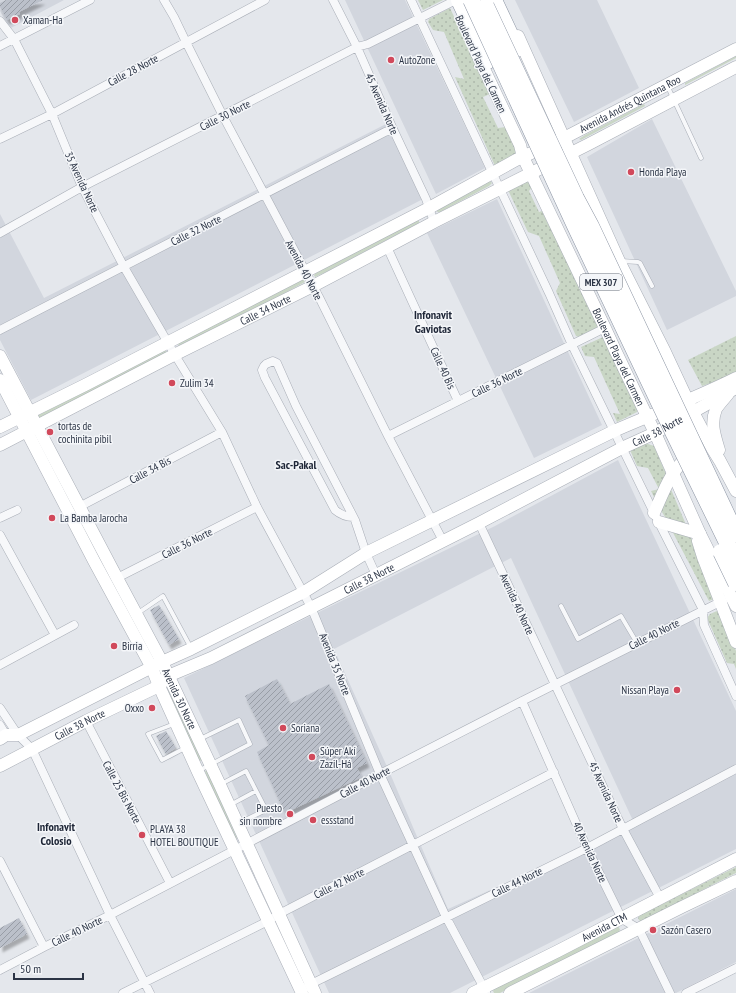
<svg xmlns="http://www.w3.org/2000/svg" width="736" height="993" viewBox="0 0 736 993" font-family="'PT Sans Narrow',sans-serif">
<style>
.built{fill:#d2d6de;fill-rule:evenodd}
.grass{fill:#c9d6c5}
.park{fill:url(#park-dots)}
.building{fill:url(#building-hatch);filter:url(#shadow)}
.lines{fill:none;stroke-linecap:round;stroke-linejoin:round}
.lane-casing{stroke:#a9aeb7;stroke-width:5}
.street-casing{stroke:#a9aeb7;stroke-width:9}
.secondary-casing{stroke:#a9aeb7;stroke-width:13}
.highway-casing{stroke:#8b94a3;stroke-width:17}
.lane{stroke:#f7f8fa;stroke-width:4}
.street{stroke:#f7f8fa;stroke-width:8}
.secondary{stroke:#fff;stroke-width:12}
.highway{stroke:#fff;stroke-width:16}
.highway-bridge-casing{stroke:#8b94a3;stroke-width:17;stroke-linecap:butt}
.highway-bridge{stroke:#fff;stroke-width:16}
.poi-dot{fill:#d1495b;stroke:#f4f6f9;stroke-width:1.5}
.labels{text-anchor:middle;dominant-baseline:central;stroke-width:3;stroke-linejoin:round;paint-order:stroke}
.shield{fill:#f4f6f9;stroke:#676e7b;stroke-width:1}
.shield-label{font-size:10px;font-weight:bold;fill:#2b3445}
.poi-label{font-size:11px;fill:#2b3445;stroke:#f4f6f9;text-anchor:start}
.street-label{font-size:11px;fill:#2b3445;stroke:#f4f6f9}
.neighbourhood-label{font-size:12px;font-weight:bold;fill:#1d2536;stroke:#f4f6f9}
</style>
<defs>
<pattern id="park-dots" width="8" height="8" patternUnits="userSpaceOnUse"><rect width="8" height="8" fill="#c9d6c5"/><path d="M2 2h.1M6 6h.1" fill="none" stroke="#adb8ab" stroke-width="1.8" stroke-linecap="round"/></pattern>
<pattern id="building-hatch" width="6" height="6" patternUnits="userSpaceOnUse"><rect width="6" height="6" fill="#bbc0ca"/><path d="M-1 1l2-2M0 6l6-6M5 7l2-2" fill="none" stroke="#989da6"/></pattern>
<filter id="shadow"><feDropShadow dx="2.5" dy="4.5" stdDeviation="1" flood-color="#0004"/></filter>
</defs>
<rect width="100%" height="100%" fill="#e4e7ec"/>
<path class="built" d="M 0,0 L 64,0 L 9,29 L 0,11 Z
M 345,0 L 405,0 L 485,168 L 436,194 Z
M 515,0 L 597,0 L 639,88 L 574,122 Z
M 652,119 L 736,291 L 736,296 L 667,330 L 587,157 Z
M 386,124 L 423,199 L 31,400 L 0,340 L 0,214 L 44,298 Z
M 497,199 L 602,425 L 534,458 L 427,233 Z
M 618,460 L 736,711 L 736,849 L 450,993 L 329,993 L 184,678 L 495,526 ZM 511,558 L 635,825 L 448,909 L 389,771 L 334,649 Z
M 736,889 L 736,962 L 676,993 L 529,993 Z"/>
<path class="grass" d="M 736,56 L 736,58 L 685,85 L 685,83 Z
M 644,104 L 645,106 L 581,140 L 579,139 L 585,135 Z
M 490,181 L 492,183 L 489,186 L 440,212 L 437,212 L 438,209 Z
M 417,220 L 419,221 L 419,223 L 326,272 L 315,277 L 314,275 L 316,273 Z
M 303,279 L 305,282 L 257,308 L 178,346 L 179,343 Z
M 163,351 L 166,351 L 167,353 L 40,418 L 38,417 L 39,414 Z
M 168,688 L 201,759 L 201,761 L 199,760 L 166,689 Z
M 207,770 L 237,838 L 236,839 L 208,779 L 205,771 Z
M 616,927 L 619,927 L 620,930 L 618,933 L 500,993 L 494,993 L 493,991 L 494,989 Z"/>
<path class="park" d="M 418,0 L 443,0 L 423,10 Z
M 450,8 L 490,94 L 483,97 L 498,128 L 506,127 L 517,149 L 516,155 L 495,166 L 455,77 L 464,79 L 444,32 L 433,30 L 428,22 L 429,19 Z
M 529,179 L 533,186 L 529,191 L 539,212 L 542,211 L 549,226 L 552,227 L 598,327 L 579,337 L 576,336 L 556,291 L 560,283 L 539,236 L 528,232 L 508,190 Z
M 736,336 L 736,372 L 723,379 L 702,386 L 688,360 Z
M 603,337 L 637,408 L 637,412 L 617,422 L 613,413 L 620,414 L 594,357 L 585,356 L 581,347 Z
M 645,443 L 654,446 L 667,476 L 656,501 L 651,491 L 659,489 L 648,468 L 637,466 L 630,450 Z
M 670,487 L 687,527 L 667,520 L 660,509 Z
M 671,529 L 690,535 L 714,599 L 709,601 Z
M 717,611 L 722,615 L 736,651 L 736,669 L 734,664 L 727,663 L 707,618 L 710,614 Z
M 736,867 L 736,873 L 714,884 L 641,922 L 639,920 L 638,918 L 640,915 Z"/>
<path class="building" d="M 6,0 L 43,0 L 19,12 L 20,14 L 7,20 L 0,7 L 0,3 Z
M 159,605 L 179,639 L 169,645 L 150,610 Z
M 277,679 L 290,704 L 329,684 L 367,763 L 357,768 L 362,777 L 285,813 L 257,752 L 269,745 L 245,696 Z
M 166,731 L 176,748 L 166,754 L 156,736 Z
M 19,918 L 27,934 L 0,948 L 0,928 Z"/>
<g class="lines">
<g class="lane-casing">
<path id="lane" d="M 667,85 L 701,158
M 621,261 L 638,262 L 640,263 L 652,286
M 561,606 L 578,639 L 621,616 L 637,643
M 138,613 L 163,596 L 191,648
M 174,724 L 148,734 L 162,760 L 185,748
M 198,771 L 250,744 L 239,720 L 200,739
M 221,784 L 246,771 L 266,810 L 239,823
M 230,805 L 256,791"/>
</g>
<g class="street-casing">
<path id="street" d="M 164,0 L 174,17 L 186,42 L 223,116 L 319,297 L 388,436 L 443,541
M 333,0 L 357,47 L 393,129 L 426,199 L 434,222
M 411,0 L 549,293 L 572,345 L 654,513 L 703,610 L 704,625 L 736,696
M 0,21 L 14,39 L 52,114 L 82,187 L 124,267 L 175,355 L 222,432 L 257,507 L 311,607 L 380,774 L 446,917 L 486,992
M 0,46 L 90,0
M 0,139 L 52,114 L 265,0
M 0,233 L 82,187 L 357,47 L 368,44 L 452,2
M 387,247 L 458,401
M 0,330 L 385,132 L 393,129
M 388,436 L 605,328
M 79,507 L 222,432
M 353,517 C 346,517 341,515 335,510 L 265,378 L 262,370 L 264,366 L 266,364 L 273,361 L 277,363 L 296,406 L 355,520 L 366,553 L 376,575
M 0,518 L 17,510
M 479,523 L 623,829 L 660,898
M 0,535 L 55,635
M 117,578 L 257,507
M 0,665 L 74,625
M 522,701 L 587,848 L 622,919 L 639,929 L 670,993
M 0,708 L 18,735 L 32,749 L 110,915 L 150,993
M 86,721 L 170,883
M 0,725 L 6,735
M 0,861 L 44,947
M 0,970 L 44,947 L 110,915 L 380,774 L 522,701 L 724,600
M 307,987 L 311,984 L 587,848 L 736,769
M 123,993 L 268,921 L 279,914 L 554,772
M 686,993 L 736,968"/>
</g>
<g class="secondary-casing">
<g id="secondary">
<path d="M 518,36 L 619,261 L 665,352 L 693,412 L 712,448 L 720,461 L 736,491"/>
<path id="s1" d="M 476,52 L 520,145 L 523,157 L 605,328 L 616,352 L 655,433 L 700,534 L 736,606"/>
<path id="s2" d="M 0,356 L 117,578 L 162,662 L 220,785 L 315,993"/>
<path d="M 0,380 L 94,561 L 152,668 L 159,686 L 198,772 L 302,993"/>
<path id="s3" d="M 0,427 L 85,385 L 429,208 L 516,160 L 564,138 L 736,49"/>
<path id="s4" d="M 0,445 L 168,358 L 313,286 L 387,247 L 434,222 L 589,144 L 736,67"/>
<path d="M 719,450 C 715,436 710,424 716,409 C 719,404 724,399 728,394"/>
<path d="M 654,513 C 664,491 671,469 691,454"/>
<path d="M 659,522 L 700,534 L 698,541 L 703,557 L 736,642"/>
<path d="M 0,739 L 6,735 L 18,735 L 162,662 L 191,649 L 304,592 L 366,553 L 614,431 C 655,413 696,398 736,378"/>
<path id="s5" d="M 0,766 L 86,721 L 159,686 L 168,676 L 211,658 L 376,575 L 479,523 L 622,448 L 655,433 L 736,388"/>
<path id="s6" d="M 473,993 L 558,951 L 736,859"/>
<path d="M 510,993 L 682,907 L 736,881"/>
</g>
</g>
<g class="highway-casing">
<path id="highway" d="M 459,0 L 488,61
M 494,0 L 517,49"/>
</g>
<use href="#lane" class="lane"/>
<use href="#street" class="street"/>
<use href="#secondary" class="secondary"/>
<use href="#highway" class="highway"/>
<g class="highway-bridge-casing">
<path id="highway-bridge" d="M 471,0 L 575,226 L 674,434 L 736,561
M 486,6 L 576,198 L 591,226 L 736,534
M 721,552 L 736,583"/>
</g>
<use href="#highway-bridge" class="highway-bridge"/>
</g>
<g class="poi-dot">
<circle cx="15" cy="20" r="4"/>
<circle cx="391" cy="60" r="4"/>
<circle cx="631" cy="172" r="4"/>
<circle cx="172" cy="383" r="4"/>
<circle cx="50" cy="432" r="4"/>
<circle cx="52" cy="518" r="4"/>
<circle cx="114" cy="646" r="4"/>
<circle cx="677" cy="690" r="4"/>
<circle cx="152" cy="708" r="4"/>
<circle cx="283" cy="728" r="4"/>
<circle cx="312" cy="757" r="4"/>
<circle cx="290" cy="814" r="4"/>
<circle cx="313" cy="820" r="4"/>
<circle cx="142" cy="835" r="4"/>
<circle cx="653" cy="930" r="4"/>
</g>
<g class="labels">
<rect class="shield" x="580" y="274" width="42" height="16" rx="3"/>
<g class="shield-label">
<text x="601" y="282">MEX 307</text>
</g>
<g class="poi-label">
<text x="23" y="20">Xaman-Ha</text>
<text x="399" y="60">AutoZone</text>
<text x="639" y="172">Honda Playa</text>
<text x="180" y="383">Zulim 34</text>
<text x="58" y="426">tortas de<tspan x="58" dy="13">cochinita pibil</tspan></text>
<text x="60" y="518">La Bamba Jarocha</text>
<text x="122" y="646">Birria</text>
<text x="669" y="690" text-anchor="end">Nissan Playa</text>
<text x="144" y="708" text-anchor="end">Oxxo</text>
<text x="291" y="728">Soriana</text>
<text x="320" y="751">Súper Akí<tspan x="320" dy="13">Zazil-Há</tspan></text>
<text x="282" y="808" text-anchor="end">Puesto<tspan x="282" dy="13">sin nombre</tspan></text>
<text x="321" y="820">essstand</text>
<text x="150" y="829">PLAYA 38<tspan x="150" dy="13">HOTEL BOUTIQUE</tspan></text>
<text x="661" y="930">Sazón Casero</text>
</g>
<g class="street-label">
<text transform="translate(481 64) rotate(65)">Boulevard Playa del Carmen</text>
<text transform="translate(133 70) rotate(-28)">Calle 28 Norte</text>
<text transform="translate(382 104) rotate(66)">45 Avenida Norte</text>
<text stroke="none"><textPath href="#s3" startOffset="708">Avenida Andrés Quintana Roo</textPath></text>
<text transform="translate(225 115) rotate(-27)">Calle 30 Norte</text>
<text transform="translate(82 182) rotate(65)">35 Avenida Norte</text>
<text transform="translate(196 230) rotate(-27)">Calle 32 Norte</text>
<text transform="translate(304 270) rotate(62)">Avenida 40 Norte</text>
<text stroke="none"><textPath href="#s4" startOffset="298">Calle 34 Norte</textPath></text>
<text stroke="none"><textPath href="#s1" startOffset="337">Boulevard Playa del Carmen</textPath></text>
<text transform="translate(443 368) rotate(65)">Calle 40 Bis</text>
<text transform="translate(497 382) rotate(-26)">Calle 36 Norte</text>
<text stroke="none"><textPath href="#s5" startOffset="739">Calle 38 Norte</textPath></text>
<text transform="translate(150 470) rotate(-28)">Calle 34 Bis</text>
<text transform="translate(187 543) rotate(-27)">Calle 36 Norte</text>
<text stroke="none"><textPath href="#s5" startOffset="415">Calle 38 Norte</textPath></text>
<text transform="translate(517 604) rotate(65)">Avenida 40 Norte</text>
<text transform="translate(654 634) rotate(-27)">Calle 40 Norte</text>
<text transform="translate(335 664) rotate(68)">Avenida 35 Norte</text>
<text stroke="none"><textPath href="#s2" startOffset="387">Avenida 30 Norte</textPath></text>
<text stroke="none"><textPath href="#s5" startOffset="90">Calle 38 Norte</textPath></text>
<text transform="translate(365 782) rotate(-28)">Calle 40 Norte</text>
<text transform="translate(122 792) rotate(62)">Calle 25 Bis Norte</text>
<text transform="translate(606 792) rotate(65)">45 Avenida Norte</text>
<text transform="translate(590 852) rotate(65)">40 Avenida Norte</text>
<text transform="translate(517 882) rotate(-26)">Calle 44 Norte</text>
<text transform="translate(339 883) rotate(-27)">Calle 42 Norte</text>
<text stroke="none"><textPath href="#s6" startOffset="147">Avenida CTM</textPath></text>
<text transform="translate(77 931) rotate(-26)">Calle 40 Norte</text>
</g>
<g class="neighbourhood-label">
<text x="433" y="314">Infonavit<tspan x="433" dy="14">Gaviotas</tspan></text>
<text x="296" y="464">Sac-Pakal</text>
<text x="56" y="826">Infonavit<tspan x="56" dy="14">Colosio</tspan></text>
</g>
</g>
<path d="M14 973v6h69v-6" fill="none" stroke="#2b3445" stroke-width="2"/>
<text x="20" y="973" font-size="12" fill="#2b3445" stroke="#f4f6f9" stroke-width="3" paint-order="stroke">50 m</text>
</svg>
